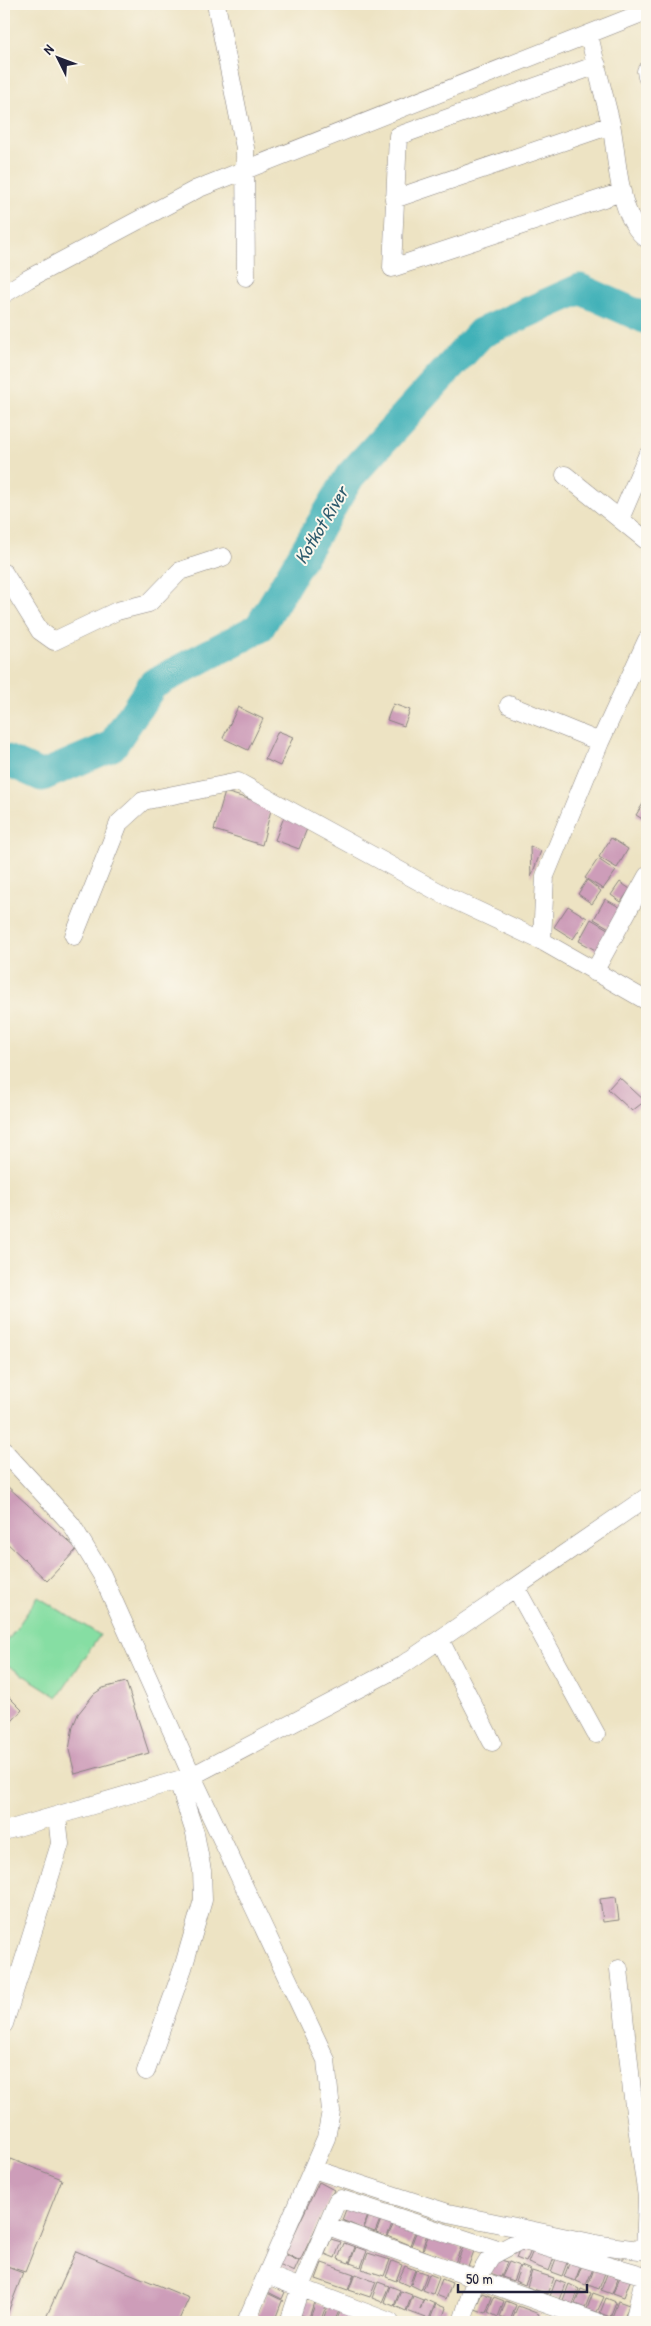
<svg xmlns="http://www.w3.org/2000/svg" width="651" height="2326" viewBox="0 0 651 2326" font-family="'Patrick Hand',sans-serif">
<style>
.green{fill:#86dea3;stroke:#54806f}
.lines{fill:none;stroke-linecap:round;stroke-linejoin:round}
.river{stroke:#41b1b8;stroke-width:31}
.building{fill:#cd9db9}
.minor-casing{stroke:#88827f;stroke-width:19}
.minor{stroke:#fff;stroke-width:18}
.labels{text-anchor:middle;dominant-baseline:central;stroke-width:4;stroke-linejoin:round;paint-order:stroke}
.water-label{font-size:19px;font-style:italic;fill:#2e5b6d;stroke:#fbf7ec}
</style>
<rect width="100%" height="100%" fill="#fbf7ec"/>
<filter id="ink" filterUnits="userSpaceOnUse"><feTurbulence type="fractalNoise" baseFrequency=".02" numOctaves="2"/><feDisplacementMap in="SourceGraphic" scale="10" xChannelSelector="R" yChannelSelector="G"/><feConvolveMatrix kernelMatrix="1 2 1 2 8 2 1 2 1" color-interpolation-filters="sRGB"/></filter>
<filter id="wash" filterUnits="userSpaceOnUse"><feTurbulence type="fractalNoise" baseFrequency=".0096" numOctaves="4" result="noise"/><feDisplacementMap in="SourceGraphic" scale="20" xChannelSelector="R" yChannelSelector="G"/><feGaussianBlur stdDeviation="1.12" result="paint"/><feColorMatrix in="noise" values="0 0 0 0 0 0 0 0 0 0 0 0 0 0 0 0 0 1.4 0 .05"/><feComposite in="paint" operator="in"/></filter>
<g filter="url(#wash)">
<rect width="100%" height="100%" fill="#ede3c3"/>
<path class="green" d="M 38,1597 L 100,1635 L 58,1697 L 4,1663 L 4,1646 Z"/>
<g class="lines">
<path class="river" d="M 4,759 L 42,776 L 112,746 L 153,684 L 259,628 L 350,476 L 481,333 L 580,289 L 647,319"/>
</g>
<g id="blocks">
<path class="building" d="M 393,704 L 410,710 L 404,726 L 387,720 Z
M 238,707 L 263,719 L 248,750 L 223,738 Z
M 278,731 L 293,737 L 280,766 L 265,759 Z
M 225,792 L 272,806 L 262,845 L 214,830 Z
M 646,799 L 647,800 L 647,822 L 636,815 Z
M 284,817 L 308,826 L 299,849 L 275,840 Z
M 611,838 L 628,849 L 617,868 L 599,857 Z
M 530,846 L 541,851 L 531,877 Z
M 598,859 L 616,871 L 603,889 L 585,878 Z
M 587,880 L 601,891 L 592,904 L 578,894 Z
M 620,882 L 630,889 L 621,902 L 611,895 Z
M 605,899 L 623,909 L 611,929 L 594,919 Z
M 568,906 L 587,918 L 573,939 L 554,927 Z
M 591,919 L 611,931 L 599,952 L 579,941 Z
M 619,1077 L 645,1101 L 632,1111 L 608,1089 Z
M 7,1486 L 77,1549 L 47,1581 L 4,1540 L 4,1489 Z
M 126,1682 L 149,1753 L 75,1774 L 69,1750 L 73,1726 L 78,1714 L 94,1694 L 103,1688 Z
M 4,1692 L 22,1710 L 4,1730 Z
M 616,1897 L 619,1920 L 603,1922 L 600,1899 Z
M 11,2159 L 62,2179 L 25,2272 L 4,2265 L 4,2178 Z
M 319,2182 L 334,2190 L 300,2261 L 285,2253 Z
M 348,2204 L 369,2213 L 363,2229 L 342,2220 Z
M 370,2213 L 381,2217 L 375,2232 L 364,2228 Z
M 382,2217 L 393,2221 L 387,2237 L 376,2233 Z
M 395,2221 L 416,2229 L 410,2245 L 388,2236 Z
M 417,2230 L 427,2234 L 422,2250 L 411,2246 Z
M 429,2234 L 461,2247 L 455,2263 L 423,2250 Z
M 331,2239 L 341,2242 L 335,2258 L 325,2254 Z
M 522,2242 L 533,2246 L 526,2262 L 516,2258 Z
M 344,2243 L 355,2247 L 349,2263 L 338,2259 Z
M 356,2247 L 367,2251 L 361,2267 L 350,2263 Z
M 463,2247 L 474,2251 L 468,2267 L 457,2263 Z
M 534,2248 L 555,2255 L 549,2271 L 528,2263 Z
M 76,2251 L 189,2298 L 178,2322 L 44,2322 Z
M 368,2253 L 390,2260 L 384,2276 L 362,2269 Z
M 284,2254 L 299,2261 L 294,2272 L 279,2265 Z
M 557,2256 L 568,2260 L 562,2276 L 551,2272 Z
M 496,2258 L 507,2262 L 501,2277 L 490,2273 Z
M 392,2261 L 402,2265 L 396,2281 L 386,2277 Z
M 570,2261 L 581,2265 L 575,2281 L 564,2277 Z
M 509,2262 L 519,2266 L 513,2281 L 502,2277 Z
M 322,2263 L 354,2274 L 348,2290 L 316,2279 Z
M 582,2265 L 593,2269 L 586,2285 L 576,2281 Z
M 4,2266 L 23,2273 L 5,2320 L 4,2319 Z
M 405,2266 L 415,2270 L 409,2286 L 398,2281 Z
M 521,2266 L 531,2270 L 525,2285 L 515,2281 Z
M 594,2269 L 605,2273 L 599,2289 L 588,2285 Z
M 416,2270 L 427,2274 L 421,2290 L 411,2285 Z
M 532,2271 L 554,2278 L 548,2294 L 527,2287 Z
M 355,2274 L 376,2282 L 370,2297 L 349,2290 Z
M 429,2274 L 439,2278 L 433,2294 L 423,2290 Z
M 607,2274 L 618,2278 L 612,2294 L 601,2290 Z
M 620,2277 L 630,2281 L 624,2297 L 613,2293 Z
M 442,2279 L 452,2283 L 446,2299 L 436,2295 Z
M 556,2280 L 566,2284 L 560,2300 L 550,2296 Z
M 378,2282 L 389,2286 L 382,2302 L 372,2298 Z
M 569,2284 L 579,2289 L 573,2304 L 563,2300 Z
M 271,2286 L 285,2292 L 282,2299 L 268,2292 Z
M 390,2286 L 400,2290 L 394,2306 L 384,2302 Z
M 581,2289 L 591,2293 L 585,2308 L 575,2304 Z
M 401,2291 L 412,2295 L 406,2311 L 395,2306 Z
M 267,2293 L 284,2301 L 282,2301 L 274,2322 L 255,2322 Z
M 482,2293 L 492,2297 L 486,2313 L 475,2309 Z
M 593,2293 L 604,2297 L 597,2312 L 587,2309 Z
M 413,2296 L 423,2300 L 420,2310 L 424,2299 L 435,2304 L 429,2319 L 407,2311 Z
M 494,2297 L 504,2301 L 498,2317 L 488,2312 Z
M 304,2298 L 314,2302 L 309,2318 L 298,2314 Z
M 606,2298 L 616,2302 L 610,2317 L 600,2313 Z
M 506,2301 L 516,2305 L 510,2321 L 500,2317 Z
M 618,2301 L 629,2305 L 623,2321 L 612,2317 Z
M 316,2302 L 326,2306 L 320,2322 L 310,2318 Z
M 436,2304 L 446,2308 L 441,2322 L 430,2320 Z
M 328,2306 L 339,2311 L 334,2322 L 322,2322 Z
M 518,2306 L 539,2314 L 536,2322 L 511,2322 Z
M 340,2312 L 362,2319 L 360,2322 L 336,2322 Z"/>
</g>
</g>
<g filter="url(#ink)">
<use href="#blocks" fill-opacity="0" stroke="#88827f" stroke-width="1"/>
<g class="lines">
<g class="minor-casing">
<path id="minor" d="M 216,4 L 245,148 L 246,277
M 589,34 C 595,64 604,94 611,124 C 618,158 617,217 647,239
M 597,65 L 398,136 L 392,268 L 622,192
M 646,71 L 647,77
M 394,199 L 611,125
M 4,294 L 28,279 L 197,189 L 647,11
M 565,475 L 647,541
M 620,519 L 647,456
M 4,573 L 40,631 L 54,641 L 117,611 L 149,603 L 180,571 L 223,557
M 509,705 L 600,742
M 74,936 L 119,823 L 143,801 L 238,782 L 446,896 L 542,941 L 647,1001
M 542,941 L 545,876 L 600,742 L 647,640
M 594,972 L 647,876
M 4,1451 L 71,1524 L 102,1575 L 192,1776 L 326,2060 L 331,2111 L 326,2138 L 246,2322
M 516,1588 L 596,1734
M 440,1640 L 492,1742
M 4,1831 L 192,1776 L 401,1666 L 647,1497
M 619,1969 L 632,2091 L 647,2197 L 645,2251
M 4,2024 L 60,1844 L 57,1816
M 146,2071 L 183,1968 L 203,1900 L 202,1871 L 195,1833 L 178,1781
M 313,2169 L 448,2213 L 601,2245 L 647,2251
M 328,2226 L 597,2322
M 267,2275 L 390,2322
M 289,2322 L 300,2289 L 337,2201 L 341,2199 L 498,2250
M 462,2322 L 474,2284 L 491,2256 L 521,2240 L 642,2275 L 644,2278 L 634,2322"/>
</g>
<use href="#minor" class="minor"/>
</g>
</g>
<g class="labels">
<g class="water-label">
<text transform="translate(321 525) rotate(-59)">Kotkot River</text>
</g>
</g>
<rect width="651" height="2326" fill="none" stroke="#fbf7ec" stroke-width="20"/>
<g transform="translate(58 58) rotate(312)" stroke="#fbf7ec" stroke-width="4" paint-order="stroke">
<path d="M0-4L9 19L0 12L-9 19Z" fill="#22223b"/>
<text y="-8" font-size="14" font-weight="bold" text-anchor="middle" fill="#22223b">N</text>
</g>
<path d="M458 2284v8h129v-8" fill="none" stroke="#22223b" stroke-width="2.5"/>
<text x="466" y="2284" font-size="15" fill="#22223b" stroke="#fbf7ec" stroke-width="4" paint-order="stroke">50 m</text>
</svg>
